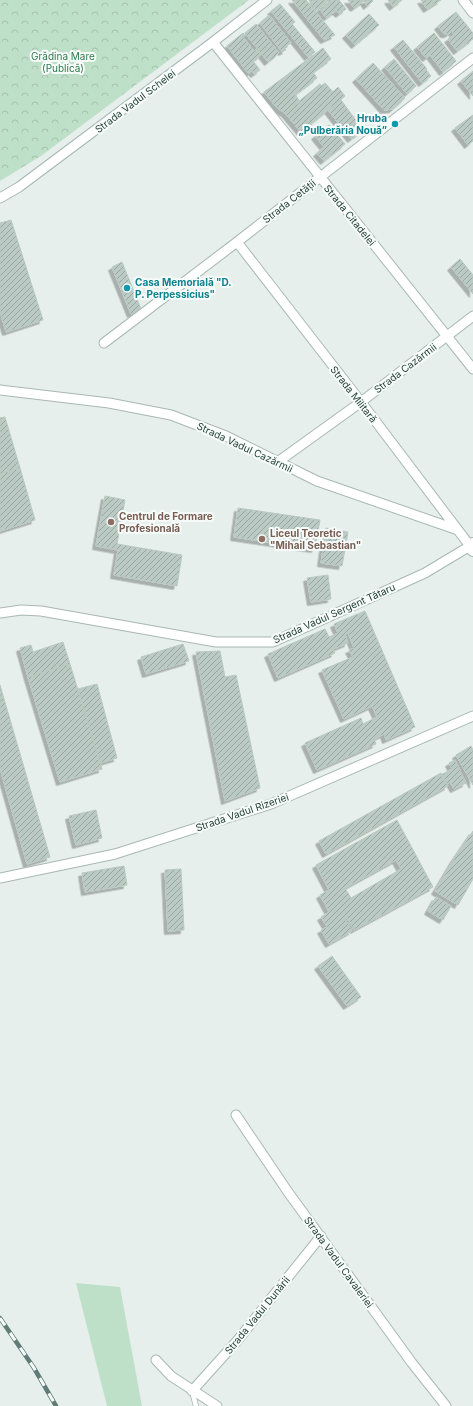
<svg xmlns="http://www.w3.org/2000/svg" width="473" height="1406" viewBox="0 0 473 1406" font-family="Inter,sans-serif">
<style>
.grass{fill:#bfe0c8}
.park{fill:url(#park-crowns)}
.building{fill:url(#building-hatch);stroke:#b8c9c2;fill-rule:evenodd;filter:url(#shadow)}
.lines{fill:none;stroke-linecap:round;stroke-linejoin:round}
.lane-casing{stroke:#a8b8b2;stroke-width:6}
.street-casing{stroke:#a8b8b2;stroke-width:11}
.secondary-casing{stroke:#a4bbb3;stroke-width:14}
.lane{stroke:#fff;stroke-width:4.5}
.street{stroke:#fff;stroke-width:9}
.secondary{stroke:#fff;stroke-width:12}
.rail-casing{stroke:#5f7d75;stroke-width:4.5}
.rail{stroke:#f7fbf9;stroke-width:3;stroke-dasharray:9;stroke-linecap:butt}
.culture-dot{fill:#0f9aa8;stroke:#f7fbf9;stroke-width:1.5}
.education-dot{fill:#8d6e63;stroke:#f7fbf9;stroke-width:1.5}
.labels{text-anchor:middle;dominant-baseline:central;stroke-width:4;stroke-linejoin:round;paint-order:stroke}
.park-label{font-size:10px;fill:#2d7a4b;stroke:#f7fbf9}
.street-label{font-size:10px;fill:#24423a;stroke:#f7fbf9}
.culture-label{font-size:10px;font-weight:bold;fill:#0d838f;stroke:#f7fbf9;text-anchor:end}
.education-label{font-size:10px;font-weight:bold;fill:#785e54;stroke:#f7fbf9;text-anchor:start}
</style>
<defs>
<pattern id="park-crowns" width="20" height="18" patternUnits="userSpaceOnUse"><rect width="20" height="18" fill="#bfe0c8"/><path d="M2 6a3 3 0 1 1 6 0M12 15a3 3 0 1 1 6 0" fill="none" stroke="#a4c1ad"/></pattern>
<pattern id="building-hatch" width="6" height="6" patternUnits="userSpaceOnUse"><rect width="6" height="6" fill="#bbcac4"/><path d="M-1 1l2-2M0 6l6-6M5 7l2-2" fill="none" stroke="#98a6a0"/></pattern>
<filter id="shadow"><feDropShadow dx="-3.5" dy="3.5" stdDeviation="0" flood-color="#0004"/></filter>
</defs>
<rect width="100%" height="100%" fill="#e6efeb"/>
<path class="grass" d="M 76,1283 L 120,1287 L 142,1406 L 107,1406 Z"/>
<path class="park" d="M 0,0 L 249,0 L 41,156 L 0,181 Z"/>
<path class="building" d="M 292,0 L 306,0 L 335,35 L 324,40 Z
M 309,0 L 339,0 L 346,9 L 339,14 L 336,11 L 326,18 L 320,9 L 329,2 L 328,1 L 316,10 Z
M 348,0 L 372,0 L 373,1 L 367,6 L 364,1 L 354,8 Z
M 388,0 L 402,0 L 393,7 Z
M 421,0 L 441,0 L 427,9 Z
M 280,4 L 295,22 L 292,24 L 315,52 L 308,57 L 271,11 Z
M 456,12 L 473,33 L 473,39 L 457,51 L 448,39 L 454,35 L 452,31 L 448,34 L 444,34 L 438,26 Z
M 369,14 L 379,25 L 355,45 L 346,35 Z
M 269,15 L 291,43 L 284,47 L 286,50 L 282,52 L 260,23 Z
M 256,24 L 279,53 L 268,62 L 245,33 Z
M 243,33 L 245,36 L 243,37 L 254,51 L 257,49 L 261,55 L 253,61 L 260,70 L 254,74 L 252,71 L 249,74 L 227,46 Z
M 434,33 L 456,61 L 443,72 L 430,55 L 426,58 L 417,47 Z
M 403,40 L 427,69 L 426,70 L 431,76 L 422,83 L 394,47 Z
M 323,48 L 331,59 L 313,72 L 317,78 L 277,108 L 264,92 Z
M 394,59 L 416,86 L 407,94 L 385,67 Z
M 373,63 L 405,98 L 393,109 L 384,110 L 356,79 Z
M 473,71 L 473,96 L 461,81 Z
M 325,83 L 333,92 L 338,87 L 345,96 L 301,132 L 285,113 L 320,84 L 321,86 Z
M 295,94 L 300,102 L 285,113 L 277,108 Z
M 341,100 L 363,130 L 351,139 L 328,110 Z
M 473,115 L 473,141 L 468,145 L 455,128 Z
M 329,125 L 345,144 L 324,161 L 317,153 L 324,147 L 315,136 Z
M 11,220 L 43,320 L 6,332 L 0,311 L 0,223 Z
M 460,259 L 473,275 L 473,294 L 451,267 Z
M 122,262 L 141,309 L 131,314 L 112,267 Z
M 5,417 L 20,468 L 0,474 L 0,418 Z
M 20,468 L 35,520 L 0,531 L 0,474 Z
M 105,496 L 125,500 L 117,544 L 182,555 L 177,586 L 114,575 L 118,550 L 96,546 Z
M 238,508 L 320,520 L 315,549 L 234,537 Z
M 326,528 L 348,532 L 342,566 L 321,563 Z
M 328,575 L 331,599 L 311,602 L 307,578 Z
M 365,611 L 415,727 L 386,740 L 384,734 L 374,739 L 376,744 L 317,770 L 305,743 L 361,718 L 363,724 L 377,717 L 372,706 L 344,719 L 322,670 L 353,657 L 349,650 L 354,648 L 348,633 L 345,635 L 348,643 L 333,649 L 335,653 L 278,678 L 268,654 L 325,629 L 329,637 L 338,633 L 334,624 Z
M 63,642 L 70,664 L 28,677 L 20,648 L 31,645 L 33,652 Z
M 183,644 L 189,661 L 146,674 L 141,657 Z
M 220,651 L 225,677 L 236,675 L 260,788 L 225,801 L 196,652 Z
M 70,664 L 102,769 L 60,782 L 28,677 Z
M 97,684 L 117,758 L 100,763 L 78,689 Z
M 0,685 L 50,857 L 27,864 L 0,768 Z
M 471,746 L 473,750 L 473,785 L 456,755 Z
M 455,760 L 466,783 L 454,789 L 450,782 L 446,784 L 441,775 L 452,769 L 449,763 Z
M 441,773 L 448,786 L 326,854 L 319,841 Z
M 96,810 L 102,838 L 76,845 L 69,816 Z
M 397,820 L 433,887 L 354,930 L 347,918 L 345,919 L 352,931 L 329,944 L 321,930 L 327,927 L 321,917 L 329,912 L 320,895 L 329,890 L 316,865 ZM 396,860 L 401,869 L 351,898 L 345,888 Z
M 473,831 L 473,879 L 458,905 L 435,891 L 454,859 Z
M 124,866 L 127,885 L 85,892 L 82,873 Z
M 181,869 L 184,930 L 168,931 L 165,870 Z
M 436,897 L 451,906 L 443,920 L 428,911 Z
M 332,956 L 361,997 L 347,1006 L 318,966 Z"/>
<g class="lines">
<g class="lane-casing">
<path id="lane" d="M 192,1391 L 196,1406"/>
</g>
<g class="street-casing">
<path id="street" d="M 463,0 L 473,13
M 213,42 L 473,369
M 0,198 L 19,187 L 213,42 L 267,0
M 104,343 L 237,242 L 473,58
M 0,390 L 109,403 L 171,415 L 226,436 L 317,481 L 458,530
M 279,461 L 361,402 L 473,316
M 0,613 L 21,610 L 41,611 L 216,642 L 273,642 L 425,573 L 470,546 L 361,402 L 237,242
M 0,878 L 115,854 L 271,804 L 473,716
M 236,1115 L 288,1192 L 412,1363 L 446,1406
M 156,1360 L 171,1376 L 217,1406
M 192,1391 L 237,1341 L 321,1236"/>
</g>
<g class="secondary-casing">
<path id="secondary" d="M 473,544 L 470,546 L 473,550"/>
</g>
<use href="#lane" class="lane"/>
<use href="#street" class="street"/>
<use href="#secondary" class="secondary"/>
<g class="rail-casing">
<path id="rail" d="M 0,1318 L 34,1368 L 56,1406"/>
</g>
<use href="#rail" class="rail"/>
</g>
<g class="culture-dot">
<circle cx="395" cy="124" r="4"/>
<circle cx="127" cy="288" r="4"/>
</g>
<g class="education-dot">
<circle cx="111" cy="522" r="4"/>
<circle cx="262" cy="539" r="4"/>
</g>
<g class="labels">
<g class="park-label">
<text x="63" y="56">Grădina Mare<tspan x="63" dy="12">(Publică)</tspan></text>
</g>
<g class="street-label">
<text transform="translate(135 101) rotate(-37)">Strada Vadul Schelei</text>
<text transform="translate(289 201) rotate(-38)">Strada Cetății</text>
<text transform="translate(350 215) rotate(51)">Strada Citadelei</text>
<text transform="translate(405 368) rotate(-37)">Strada Cazărmii</text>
<text transform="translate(354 394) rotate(52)">Strada Militară</text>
<text transform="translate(245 447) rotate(25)">Strada Vadul Cazărmii</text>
<text transform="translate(334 613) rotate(-24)">Strada Vadul Sergent Tătaru</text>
<text transform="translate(242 812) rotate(-19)">Strada Vadul Rizeriei</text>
<text transform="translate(339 1262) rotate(54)">Strada Vadul Cavaleriei</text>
<text transform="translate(257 1315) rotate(-51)">Strada Vadul Dunării</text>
</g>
<g class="culture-label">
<text x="387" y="118">Hruba<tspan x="387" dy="12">„Pulberăria Nouă”</tspan></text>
<text x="135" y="282" text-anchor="start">Casa Memorială "D.<tspan x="135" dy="12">P. Perpessicius"</tspan></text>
</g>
<g class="education-label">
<text x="119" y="516">Centrul de Formare<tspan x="119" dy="12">Profesională</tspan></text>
<text x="270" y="533">Liceul Teoretic<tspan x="270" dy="12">"Mihail Sebastian"</tspan></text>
</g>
</g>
</svg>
